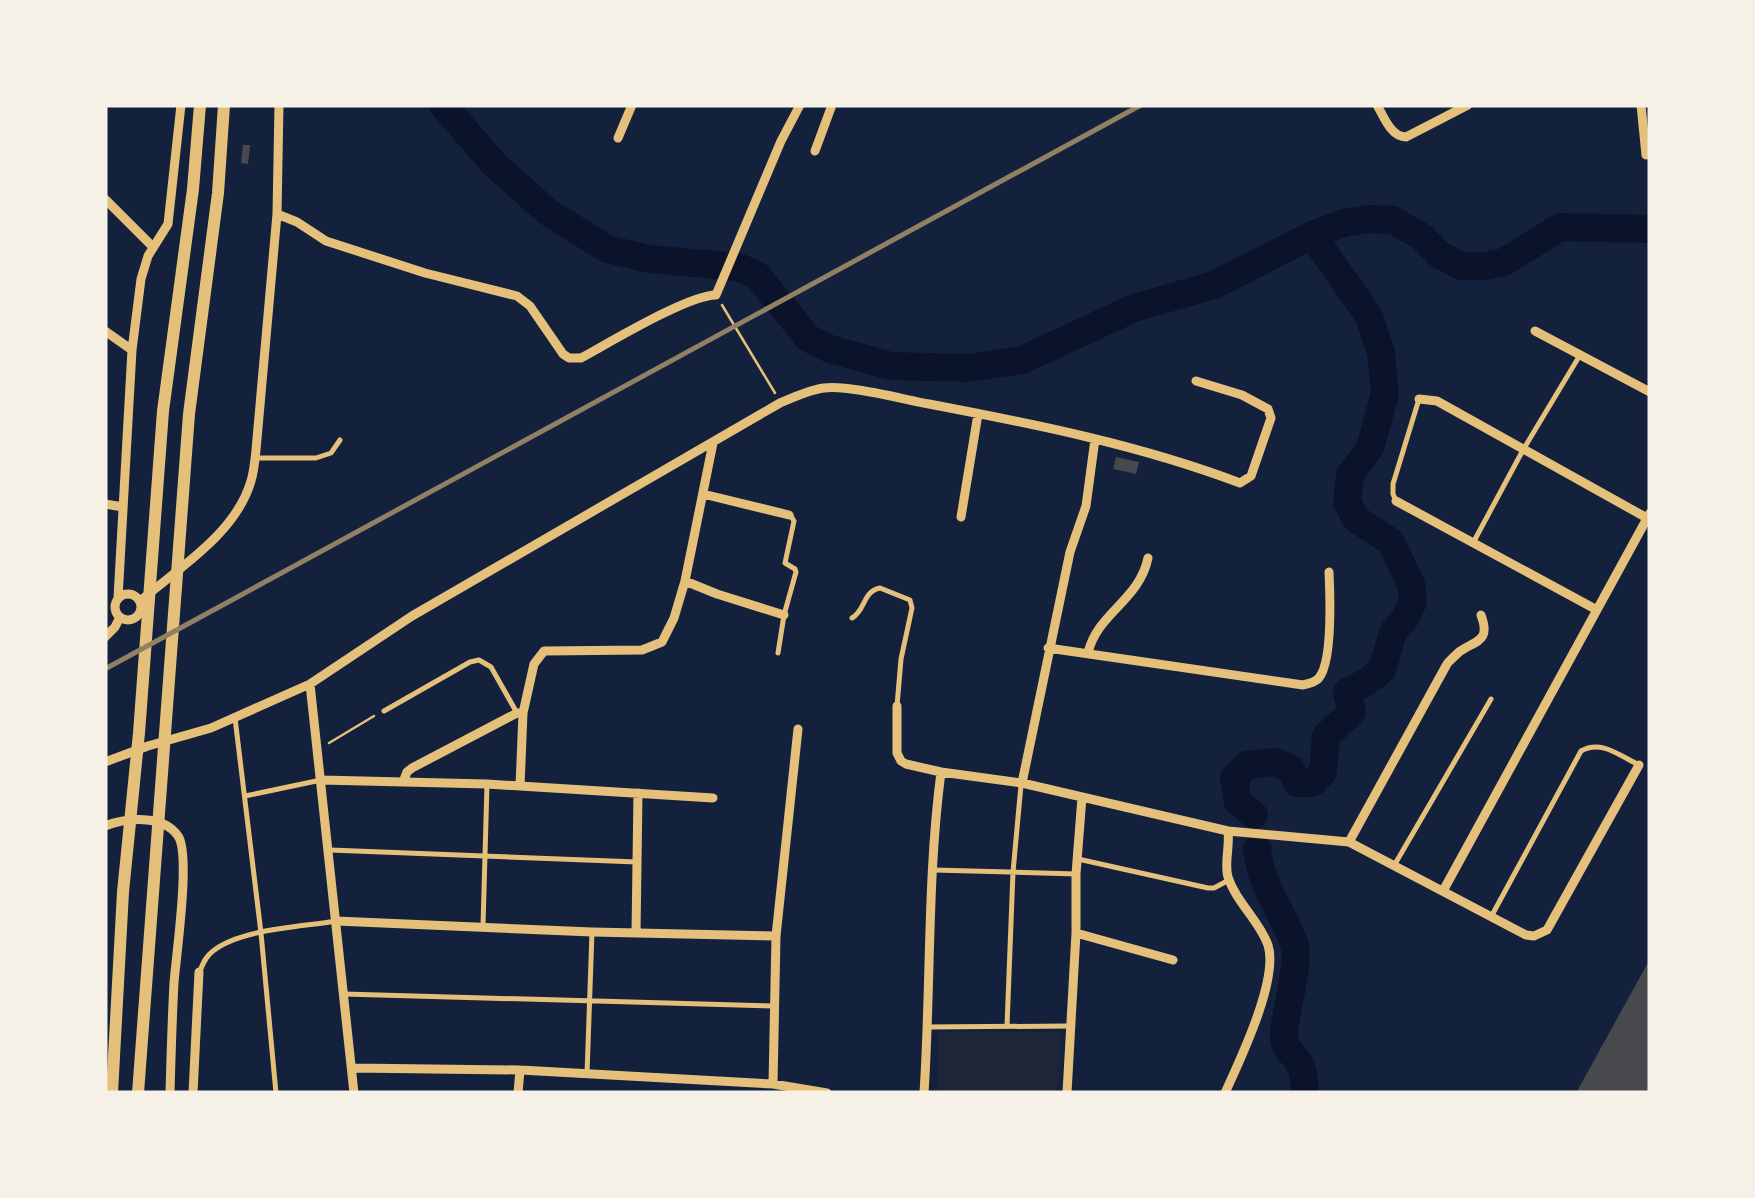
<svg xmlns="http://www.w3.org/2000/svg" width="1755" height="1198" viewBox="0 0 1755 1198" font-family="'Noto Sans',sans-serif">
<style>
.green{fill:#1d2539}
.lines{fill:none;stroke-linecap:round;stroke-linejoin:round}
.river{stroke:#0b132b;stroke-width:28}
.building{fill:#48494c}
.path{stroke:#e5c07b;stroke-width:2.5}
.service{stroke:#e5c07b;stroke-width:5}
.minor{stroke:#e5c07b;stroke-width:9}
.secondary{stroke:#e5c07b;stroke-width:12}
.rail{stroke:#918062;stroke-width:5}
</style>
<rect width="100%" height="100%" fill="#14213d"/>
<path class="green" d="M 937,1032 L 1061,1032 L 1059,1083 L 1053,1093 L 941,1093 L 937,1087 Z"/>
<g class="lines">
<path class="river" d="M 443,105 L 495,165 L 548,212 L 607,249 L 649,259 L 738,267 L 757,275 L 808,338 L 830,349 L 891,366 L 969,368 L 1022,360 L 1134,308 L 1214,285 L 1312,235 L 1344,223 L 1369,219 L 1393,220 L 1422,237 L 1440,255 L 1461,266 L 1485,266 L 1504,262 L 1560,227 L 1650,229
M 1254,815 L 1238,802 L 1234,778 L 1247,765 L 1275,762 L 1291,769 L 1297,783 L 1312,783 L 1323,772 L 1326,736 L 1352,712 L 1347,692 L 1365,683 L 1382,670 L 1393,632 L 1404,620 L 1413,602 L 1411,584 L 1391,542 L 1356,519 L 1347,502 L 1350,475 L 1370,448 L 1385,393 L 1381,353 L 1369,316 L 1312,235
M 1257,849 C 1262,890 1281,908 1294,943 C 1301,964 1284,1011 1284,1037 C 1284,1049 1293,1053 1299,1063 C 1304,1071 1304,1083 1305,1093"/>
</g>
<path class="building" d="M 243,145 L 250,145 L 248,164 L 241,163 Z
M 1116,457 L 1139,462 L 1136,474 L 1113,469 Z
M 1650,959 L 1650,1093 L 1576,1093 Z"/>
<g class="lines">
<path class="path" d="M 722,305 L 775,393
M 329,743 L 374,716"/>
<path class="service" d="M 255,458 L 316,458 L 331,453 L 340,440
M 1396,501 L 1393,494 L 1393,484 L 1419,399
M 1473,543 L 1523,450 L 1580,355
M 852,618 C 866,610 862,592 880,588 L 910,600 L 912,608 L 901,659 L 897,706
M 778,653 L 784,615 L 796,572 L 795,569 L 785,563 L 794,521 L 791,516
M 384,711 L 470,662 L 479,660 L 491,667 L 517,713
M 235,718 L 261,933 L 276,1093
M 245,796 L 321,780
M 330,850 L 637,862
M 1078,859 L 1208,888 L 1214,888 L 1229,880
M 1395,864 L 1491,699
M 934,870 L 1076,874
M 1491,917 L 1581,751 C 1601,739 1620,756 1639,765
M 483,926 L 487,784
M 200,971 C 203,963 206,956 213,951 C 240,929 301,927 336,921
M 344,994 L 774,1006
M 1007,1026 L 1013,872 L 1021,785
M 928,1027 L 1069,1026
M 587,1074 L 592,932"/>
<path class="minor" d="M 1377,105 C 1384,117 1391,137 1406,137 L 1468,105
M 1641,105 L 1646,155
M 618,138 L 632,105
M 815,151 L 832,105
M 105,199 L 153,247
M 277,214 L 297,222 L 326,241 L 425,273 L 517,296 L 530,306 L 563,354 L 569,358 L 581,358 C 609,343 688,295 716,295 L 781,141 L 800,105
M 105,331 L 132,350
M 1535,331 L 1650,392
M 1419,399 L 1437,401 L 1647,518
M 703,494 L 789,515
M 1396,501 L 1597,610
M 105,504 L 123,507
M 961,517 L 978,414
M 685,581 L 717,594 L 784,615
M115 607a13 13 0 1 1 26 0a13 13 0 1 1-26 0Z
M 118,598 L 132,350 L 141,279 L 148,256 L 168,224 L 181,105
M 140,601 C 180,567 236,533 251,481 C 254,471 255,460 256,450 L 277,214 L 279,105
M 105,637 L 115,627 L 120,617
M 1048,648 L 1303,685 C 1309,683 1312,684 1318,679 C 1333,664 1330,594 1329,572
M 1088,653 C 1097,613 1139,601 1148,558
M 310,684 L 354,1093
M 897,706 L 897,753 L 901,761 L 906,764 L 941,772 L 1022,783 L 1228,831 L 1349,842 L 1526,935 L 1534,936 L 1547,930 L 1639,765
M 105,762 L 148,746 L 211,728 L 310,684 L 412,616 L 780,403 C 794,397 809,390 824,388 C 849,385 902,399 929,404 C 1034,424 1140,445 1240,483 L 1251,476 L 1271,418 L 1268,409 L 1242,395 L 1196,381
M 321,780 L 487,784 L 713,798
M 403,782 L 407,772 L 412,768 L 517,713 L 523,713
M 1022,783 L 1070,552 L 1086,506 L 1095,439
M 520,786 L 523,713 L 534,664 L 544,651 L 642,650 L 662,642 L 674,618 L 685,581 L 713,443
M 105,826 C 126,818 163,814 178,836 C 191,854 176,956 174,983 C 172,1020 171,1056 170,1093
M 1349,842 L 1447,664 C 1448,662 1457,654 1459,652 C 1476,640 1491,642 1481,615
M 1443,891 L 1650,513
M 336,921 L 592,932 L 776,936
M 636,933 L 638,793
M 1076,933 L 1173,960
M 353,1068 L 520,1070 L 773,1084 L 827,1093
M 773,1084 L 776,936 L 798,729
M 193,1093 L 199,972
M 518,1093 L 520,1070
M 924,1093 C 931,986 927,879 941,772
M 1067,1093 L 1076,933 L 1076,874 L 1082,797
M 1225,1093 C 1240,1060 1279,979 1268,945 C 1259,920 1236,902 1228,877 C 1224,864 1230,846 1228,831"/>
<path class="secondary" d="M 112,1093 L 123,892 L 139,733 L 163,411 L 193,189 L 200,105
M 138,1093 L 189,414 L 218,193 L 224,105"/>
<path class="rail" d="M 105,669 L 1141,105"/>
</g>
<rect width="1755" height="1198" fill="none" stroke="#f6f1e7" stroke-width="215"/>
</svg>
